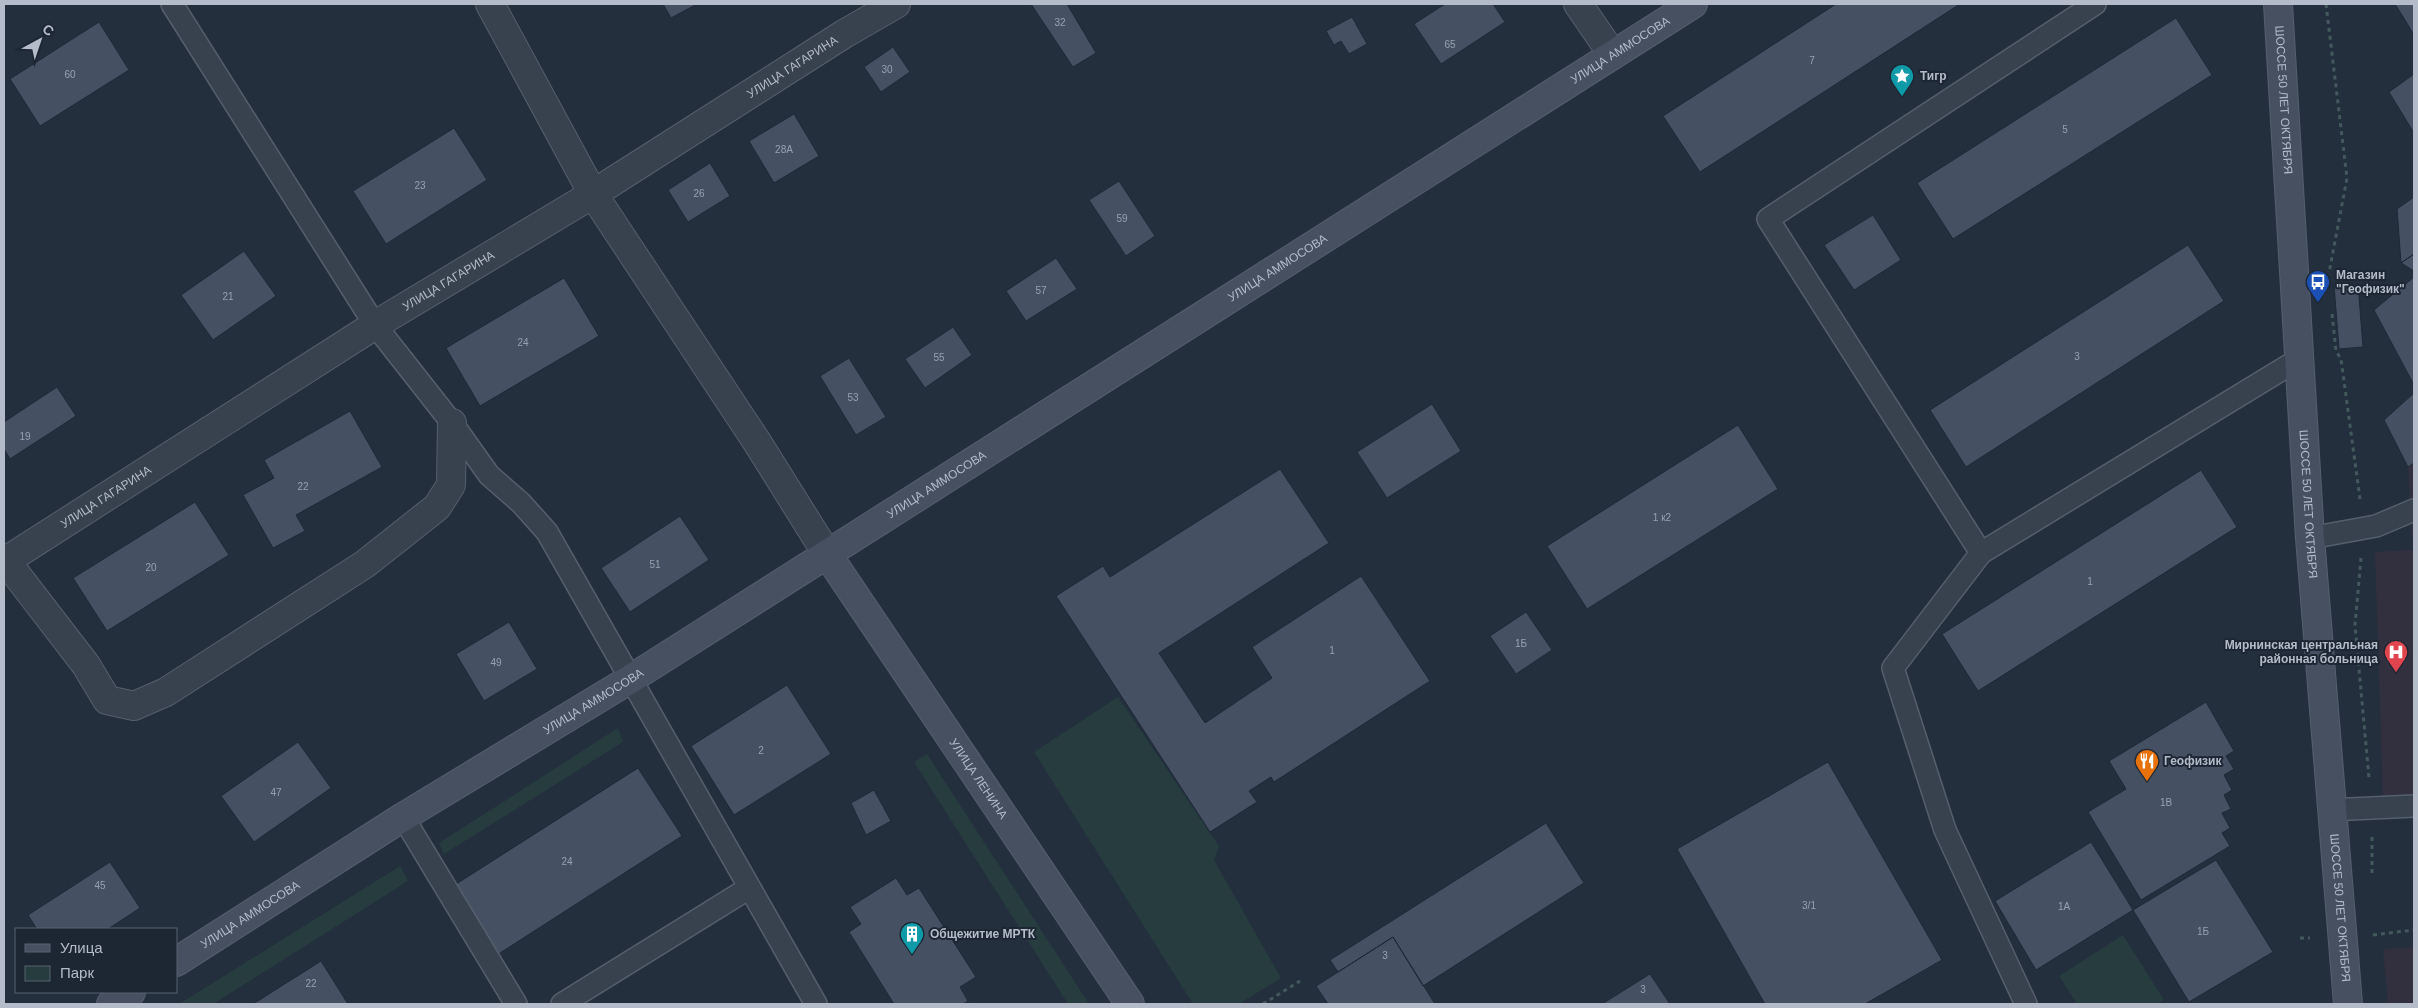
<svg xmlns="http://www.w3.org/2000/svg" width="2418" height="1008" viewBox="0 0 2418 1008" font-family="Helvetica,sans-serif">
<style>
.medical{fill:#32303f}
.green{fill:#263c3f}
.building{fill:#455162;stroke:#1f2835}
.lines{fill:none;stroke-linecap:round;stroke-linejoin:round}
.service-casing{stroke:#565f6c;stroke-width:24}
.minor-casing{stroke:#565f6c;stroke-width:30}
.secondary-casing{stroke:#565f6c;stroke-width:30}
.path{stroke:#44595c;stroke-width:3;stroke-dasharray:4 4;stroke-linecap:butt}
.service{stroke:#38414e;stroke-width:21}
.minor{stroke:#38414e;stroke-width:28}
.secondary{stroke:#465061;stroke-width:28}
.labels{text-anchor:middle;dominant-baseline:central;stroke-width:4;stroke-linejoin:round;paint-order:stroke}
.number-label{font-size:10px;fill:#98a1af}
.street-label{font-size:12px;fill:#b4bcc9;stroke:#1d2633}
.poi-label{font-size:12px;font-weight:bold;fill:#b4bcc9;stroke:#1d2633;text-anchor:start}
</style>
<rect width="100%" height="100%" fill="#242f3e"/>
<path class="medical" d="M 2414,393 L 2414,795 L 2383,796 L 2375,552 L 2413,550 L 2408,467 L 2384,420 Z
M 2414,947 L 2414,1004 L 2388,1004 L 2383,949 Z"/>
<path class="green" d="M 1118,697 L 1219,846 L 1214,860 L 1281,978 L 1239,1004 L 1193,1004 L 1034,752 Z
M 618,728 L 623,742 L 444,854 L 439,843 Z
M 927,754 L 1089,1004 L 1068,1004 L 914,762 Z
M 400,866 L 408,881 L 213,1004 L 179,1004 Z
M 2123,935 L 2164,1000 L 2157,1004 L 2077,1004 L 2059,976 Z"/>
<path class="building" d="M 663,4 L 697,4 L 671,18 Z
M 1031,4 L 1067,4 L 1096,53 L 1073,67 Z
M 1445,4 L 1493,4 L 1505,22 L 1441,64 L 1414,24 Z
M 1836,4 L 1960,4 L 1700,172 L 1663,116 Z
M 2395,4 L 2414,4 L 2414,35 L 2405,20 Z
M 1352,17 L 1367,44 L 1349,54 L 1341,41 L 1334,45 L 1326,31 Z
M 2176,18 L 2212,75 L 1953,239 L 1917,183 Z
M 99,22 L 129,70 L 40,126 L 10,79 Z
M 893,47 L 910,72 L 881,92 L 864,67 Z
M 2414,74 L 2414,133 L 2389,92 Z
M 794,114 L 819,156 L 774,183 L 749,141 Z
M 454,128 L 487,180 L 386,244 L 353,191 Z
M 710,163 L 730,196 L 688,222 L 668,190 Z
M 1119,181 L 1155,236 L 1126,256 L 1089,200 Z
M 2414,197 L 2414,254 L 2401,263 L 2397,209 Z
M 1873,215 L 1901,260 L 1854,290 L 1824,245 Z
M 2188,245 L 2224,301 L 1966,467 L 1930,410 Z
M 244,251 L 276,296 L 213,340 L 181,295 Z
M 2414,254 L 2414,271 L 2401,263 Z
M 1056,258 L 1077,289 L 1026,321 L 1006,291 Z
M 2414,277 L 2414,385 L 2374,310 Z
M 564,278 L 599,336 L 480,406 L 446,348 Z
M 2358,284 L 2363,347 L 2339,349 L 2334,285 Z
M 953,327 L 972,355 L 925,388 L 905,359 Z
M 849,358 L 886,417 L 856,435 L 820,376 Z
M 57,387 L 76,416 L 10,459 L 4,449 L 4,422 Z
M 2414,393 L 2414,463 L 2408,467 L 2384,420 Z
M 1432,404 L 1461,451 L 1387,498 L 1357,452 Z
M 350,411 L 382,467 L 296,515 L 305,531 L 273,548 L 243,495 L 274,478 L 264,460 Z
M 1738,425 L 1778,489 L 1587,609 L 1547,546 Z
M 1280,469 L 1329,543 L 1159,653 L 1205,723 L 1272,678 L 1252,647 L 1361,576 L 1430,681 L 1274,782 L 1271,777 L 1249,791 L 1257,802 L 1210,832 L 1056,596 L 1103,566 L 1110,577 Z
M 2201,470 L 2237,527 L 1978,691 L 1942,634 Z
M 195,502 L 229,555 L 107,631 L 73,578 Z
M 680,516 L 709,560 L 630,612 L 601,568 Z
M 1526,612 L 1552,650 L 1516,674 L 1490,636 Z
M 509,622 L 537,669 L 484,701 L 456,654 Z
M 787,685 L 831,754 L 734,815 L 691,746 Z
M 2206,702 L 2234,751 L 2226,756 L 2234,769 L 2224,775 L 2232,790 L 2224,795 L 2231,809 L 2222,813 L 2230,828 L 2222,833 L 2230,846 L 2141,900 L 2088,812 L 2126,789 L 2109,761 Z
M 298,742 L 331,788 L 254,842 L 221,796 Z
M 1828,762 L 1942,960 L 1865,1004 L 1765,1004 L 1677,849 Z
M 638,768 L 682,836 L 497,955 L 453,886 Z
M 874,790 L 891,821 L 866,835 L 851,803 Z
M 1546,823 L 1584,883 L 1423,986 L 1393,937 L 1338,972 L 1330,960 Z
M 2091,842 L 2133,910 L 2036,970 L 1995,901 Z
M 2216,860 L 2273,952 L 2189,1002 L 2133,910 Z
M 110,862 L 140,908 L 108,929 L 37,929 L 28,915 Z
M 896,878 L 907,895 L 919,888 L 976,977 L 960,987 L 968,1001 L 963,1004 L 894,1004 L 849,932 L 861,924 L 850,907 Z
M 1393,937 L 1435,1004 L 1328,1004 L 1316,986 Z
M 321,961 L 348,1004 L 253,1004 Z
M 1650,974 L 1670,1004 L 1602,1004 Z"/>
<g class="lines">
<g class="service-casing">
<path id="service" d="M 172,4 L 375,325 L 452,423 L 489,475 L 521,503 L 547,532 L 816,1004
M 2095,4 L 1768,219 L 1981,553 L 2299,359
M 2310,538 L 2376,526 L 2414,510
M 1981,553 L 1893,668 L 1945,830 L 2026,1004
M 2330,810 L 2414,806
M 403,817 L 516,1004
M 562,1004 L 749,888"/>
</g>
<g class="minor-casing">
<g id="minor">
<path d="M 490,4 L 593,194 L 757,442 L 827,554"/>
<path d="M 1578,4 L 1613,55"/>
<path d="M 6,561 L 86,665 L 107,700 L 134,706 L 166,692 L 365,564 L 437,507 L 451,485 L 452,423"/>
<path id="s1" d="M 4,562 L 375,325 L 593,194 L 844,34 L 896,4"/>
</g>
</g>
<g class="secondary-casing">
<g id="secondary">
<path id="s2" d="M 2278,4 L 2310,538 L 2348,1004"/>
<path id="s3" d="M 827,554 L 1130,1004"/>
<path id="s4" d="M 176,962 L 403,817 L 629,680 L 1693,4"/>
<path d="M 111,1004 L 131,992"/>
</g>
</g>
<path class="path" d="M 2326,4 L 2347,178 L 2329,273
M 2332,314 L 2336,351 L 2341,359 L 2360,499
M 2361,558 L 2355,625 L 2369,778
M 2372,837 L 2372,873
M 2373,935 L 2414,930
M 2300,938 L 2310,938
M 1263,1004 L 1300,981"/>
<use href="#service" class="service"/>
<use href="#minor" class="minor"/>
<use href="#secondary" class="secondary"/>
</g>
<defs>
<g id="sight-pin" transform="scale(1.25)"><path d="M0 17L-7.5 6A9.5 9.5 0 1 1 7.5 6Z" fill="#0f9aa8" stroke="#1d2633"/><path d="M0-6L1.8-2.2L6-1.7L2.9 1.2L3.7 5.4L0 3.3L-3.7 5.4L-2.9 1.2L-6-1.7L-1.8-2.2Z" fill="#fff"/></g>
<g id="bus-pin" transform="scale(1.25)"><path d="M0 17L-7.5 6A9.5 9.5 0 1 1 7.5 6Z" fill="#1a4fb4" stroke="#1d2633"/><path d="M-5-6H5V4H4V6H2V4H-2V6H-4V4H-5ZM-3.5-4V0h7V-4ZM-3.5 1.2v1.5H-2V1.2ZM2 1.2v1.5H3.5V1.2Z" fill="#fff"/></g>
<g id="hospital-pin" transform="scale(1.25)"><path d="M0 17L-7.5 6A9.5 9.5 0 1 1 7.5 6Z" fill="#e0444e" stroke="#1d2633"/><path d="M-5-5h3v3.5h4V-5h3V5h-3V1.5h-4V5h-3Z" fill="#fff"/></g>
<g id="restaurant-pin" transform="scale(1.25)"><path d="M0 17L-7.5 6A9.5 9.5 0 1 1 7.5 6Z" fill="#e8710a" stroke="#1d2633"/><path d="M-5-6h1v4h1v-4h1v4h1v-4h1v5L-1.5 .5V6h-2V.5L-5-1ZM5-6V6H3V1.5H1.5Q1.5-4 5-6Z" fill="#fff"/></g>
<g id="building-pin" transform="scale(1.25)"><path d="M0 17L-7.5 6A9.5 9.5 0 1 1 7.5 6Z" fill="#0f9aa8" stroke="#1d2633"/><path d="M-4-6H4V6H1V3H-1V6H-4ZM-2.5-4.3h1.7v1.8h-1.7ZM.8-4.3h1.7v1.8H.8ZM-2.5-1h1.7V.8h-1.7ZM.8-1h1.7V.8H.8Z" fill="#fff"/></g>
</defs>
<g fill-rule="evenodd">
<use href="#sight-pin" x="1902" y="76"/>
<use href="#bus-pin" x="2318" y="282"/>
<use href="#hospital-pin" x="2396" y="652"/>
<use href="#restaurant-pin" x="2147" y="761"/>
<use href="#building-pin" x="912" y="934"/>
</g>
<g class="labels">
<g class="number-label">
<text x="1060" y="22">32</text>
<text x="1450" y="44">65</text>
<text x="1812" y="60">7</text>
<text x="887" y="69">30</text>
<text x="70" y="74">60</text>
<text x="2065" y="129">5</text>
<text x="784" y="149">28А</text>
<text x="420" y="185">23</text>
<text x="699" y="193">26</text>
<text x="1122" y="218">59</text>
<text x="1041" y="290">57</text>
<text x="228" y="296">21</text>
<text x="523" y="342">24</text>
<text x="2077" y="356">3</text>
<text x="939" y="357">55</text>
<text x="853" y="397">53</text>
<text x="25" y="436">19</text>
<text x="303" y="486">22</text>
<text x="1662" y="517">1 к2</text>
<text x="655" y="564">51</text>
<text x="151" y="567">20</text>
<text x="2090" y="581">1</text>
<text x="1521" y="643">1Б</text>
<text x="1332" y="650">1</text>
<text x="496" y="662">49</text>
<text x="761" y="750">2</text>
<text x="276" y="792">47</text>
<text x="2166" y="802">1В</text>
<text x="567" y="861">24</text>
<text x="100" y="885">45</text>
<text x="1809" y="905">3/1</text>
<text x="2064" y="906">1А</text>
<text x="2203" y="931">1Б</text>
<text x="1385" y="955">3</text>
<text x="311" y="983">22</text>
<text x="1643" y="989">3</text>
</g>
<g class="street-label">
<text stroke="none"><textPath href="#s4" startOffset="1708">УЛИЦА АММОСОВА</textPath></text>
<text stroke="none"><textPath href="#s1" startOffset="931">УЛИЦА ГАГАРИНА</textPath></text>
<text stroke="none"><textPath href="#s2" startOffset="96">ШОССЕ 50 ЛЕТ ОКТЯБРЯ</textPath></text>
<text stroke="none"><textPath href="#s4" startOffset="1302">УЛИЦА АММОСОВА</textPath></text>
<text stroke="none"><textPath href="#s1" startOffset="526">УЛИЦА ГАГАРИНА</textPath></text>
<text stroke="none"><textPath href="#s4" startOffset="898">УЛИЦА АММОСОВА</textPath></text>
<text stroke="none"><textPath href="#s1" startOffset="121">УЛИЦА ГАГАРИНА</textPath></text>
<text stroke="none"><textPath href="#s2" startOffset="501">ШОССЕ 50 ЛЕТ ОКТЯБРЯ</textPath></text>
<text stroke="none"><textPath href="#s4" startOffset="492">УЛИЦА АММОСОВА</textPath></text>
<text stroke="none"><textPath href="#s3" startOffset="271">УЛИЦА ЛЕНИНА</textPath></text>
<text stroke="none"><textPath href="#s2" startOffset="906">ШОССЕ 50 ЛЕТ ОКТЯБРЯ</textPath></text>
<text stroke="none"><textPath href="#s4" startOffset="88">УЛИЦА АММОСОВА</textPath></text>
</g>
<g class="poi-label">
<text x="1920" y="76">Тигр</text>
<text x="2336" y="275">Магазин<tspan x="2336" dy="14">"Геофизик"</tspan></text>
<text x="2378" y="645" text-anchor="end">Мирнинская центральная<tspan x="2378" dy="14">районная больница</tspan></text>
<text x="2164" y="761">Геофизик</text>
<text x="930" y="934">Общежитие МРТК</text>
</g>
</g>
<rect width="2418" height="1008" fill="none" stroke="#b4bcc9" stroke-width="10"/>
<rect x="15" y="928" width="162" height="65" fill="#1d2633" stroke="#59626f"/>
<rect x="25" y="944" width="25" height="8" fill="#465061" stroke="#59626f"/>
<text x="60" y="953" font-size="15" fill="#b4bcc9">Улица</text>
<rect x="25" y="966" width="25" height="15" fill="#263c3f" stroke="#59626f"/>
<text x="60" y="978" font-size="15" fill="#b4bcc9">Парк</text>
<g transform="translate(40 40) rotate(40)" stroke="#1d2633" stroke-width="4" paint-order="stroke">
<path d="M0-4L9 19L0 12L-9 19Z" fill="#b4bcc9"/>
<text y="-8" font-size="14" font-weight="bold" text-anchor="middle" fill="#b4bcc9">С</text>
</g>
</svg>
